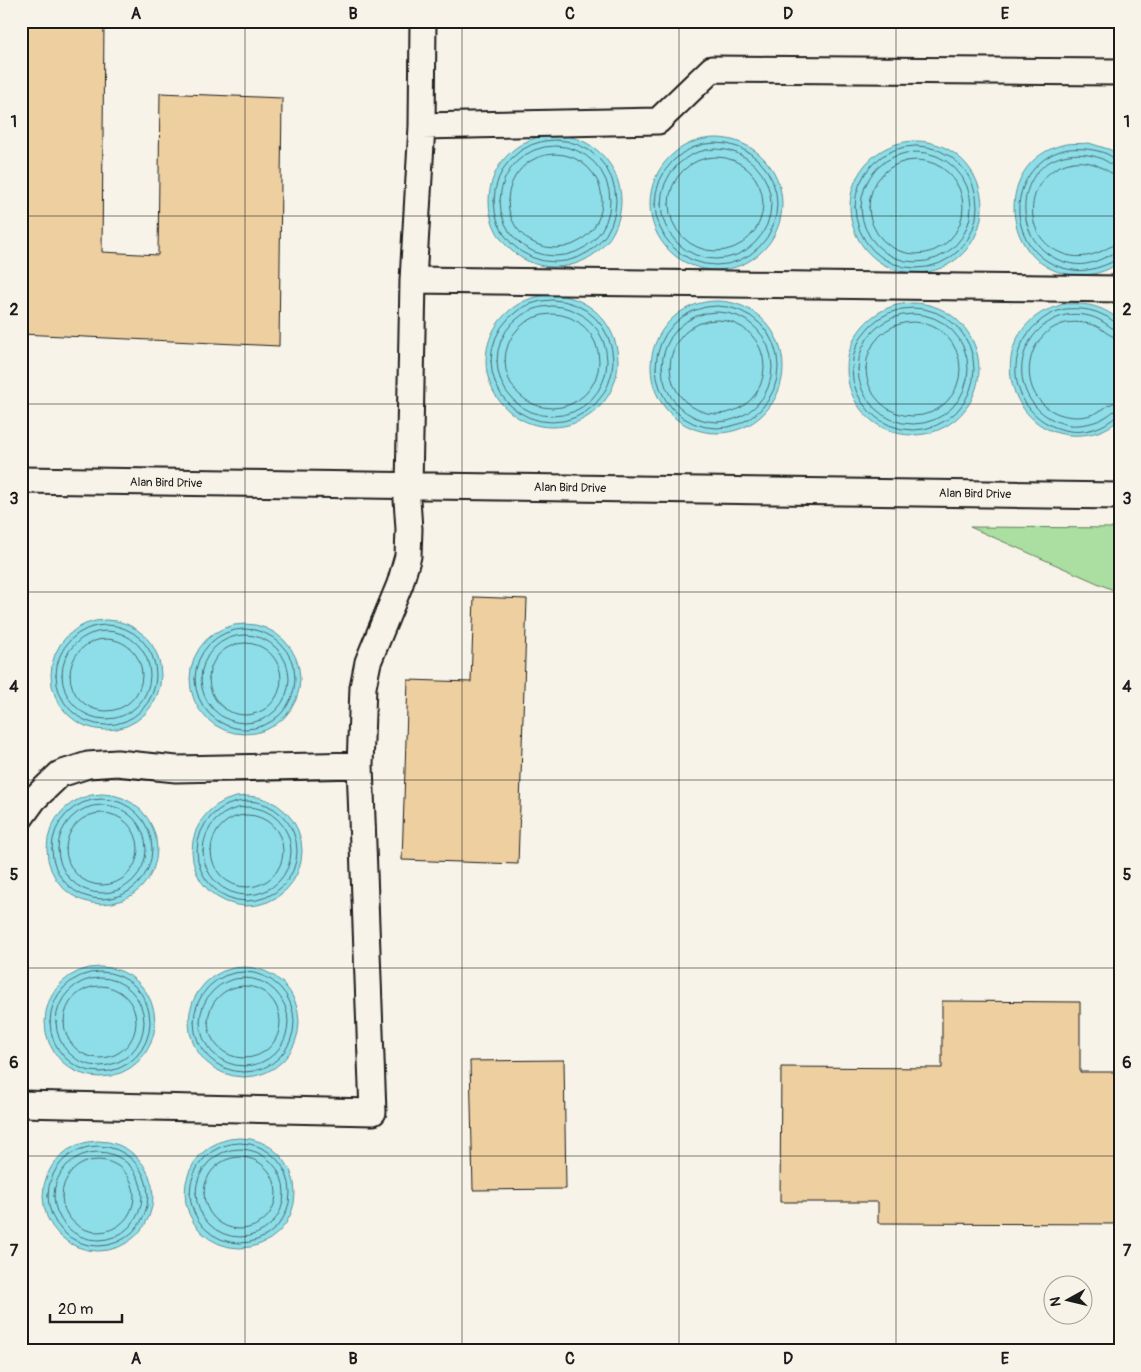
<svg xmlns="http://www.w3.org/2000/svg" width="1141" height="1372" viewBox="0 0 1141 1372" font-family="Pangolin,sans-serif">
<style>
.green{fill:#aadfa1;stroke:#637e5e}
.water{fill:#8ddee8;stroke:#609096}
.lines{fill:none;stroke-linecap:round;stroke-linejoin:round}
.shore{stroke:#496a6e;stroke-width:1}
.building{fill:#edcfa0;stroke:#1c1c1c}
.minor-casing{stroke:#1c1c1c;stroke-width:29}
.minor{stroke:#f7f3e8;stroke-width:25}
.grid{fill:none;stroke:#1c1c1c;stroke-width:1;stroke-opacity:0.55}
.labels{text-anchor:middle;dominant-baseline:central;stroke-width:5;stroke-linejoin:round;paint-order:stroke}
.street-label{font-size:12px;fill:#1c1c1c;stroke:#f7f3e8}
.neatline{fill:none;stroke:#1c1c1c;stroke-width:2}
.grid-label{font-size:16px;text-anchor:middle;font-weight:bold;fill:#1c1c1c}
</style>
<rect width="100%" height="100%" fill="#f7f3e8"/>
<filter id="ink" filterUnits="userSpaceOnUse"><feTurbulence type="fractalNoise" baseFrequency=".02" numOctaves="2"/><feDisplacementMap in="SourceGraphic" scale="10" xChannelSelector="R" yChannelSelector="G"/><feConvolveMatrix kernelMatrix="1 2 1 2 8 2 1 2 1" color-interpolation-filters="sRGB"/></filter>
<g filter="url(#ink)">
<path class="green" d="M 970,527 L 1120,528 L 1120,593 Z"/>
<path class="water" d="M489 201a66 66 0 1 1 132 0a66 66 0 1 1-132 0Z
M650 204a66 66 0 1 1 132 0a66 66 0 1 1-132 0Z
M850 207a66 66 0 1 1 132 0a66 66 0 1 1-132 0Z
M 1089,143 L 1111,150 L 1120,157 L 1120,261 C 1111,270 1097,274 1085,275 C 1003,280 986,161 1066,144 C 1073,143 1082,144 1089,143 Z
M486 361a66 66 0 1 1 132 0a66 66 0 1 1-132 0Z
M651 367a66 66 0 1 1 132 0a66 66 0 1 1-132 0Z
M847 369a66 66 0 1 1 132 0a66 66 0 1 1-132 0Z
M 1063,304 C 1087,303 1100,305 1120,320 L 1120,419 C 1109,429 1096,434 1082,435 C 1013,441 983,349 1041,313 C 1048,309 1056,307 1063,304 Z
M51 675a55 55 0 1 1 110 0a55 55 0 1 1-110 0Z
M190 679a55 55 0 1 1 110 0a55 55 0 1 1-110 0Z
M47 849a55 55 0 1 1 110 0a55 55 0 1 1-110 0Z
M192 851a55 55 0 1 1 110 0a55 55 0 1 1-110 0Z
M189 1022a55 55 0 1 1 110 0a55 55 0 1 1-110 0Z
M45 1022a55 55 0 1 1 110 0a55 55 0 1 1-110 0Z
M185 1193a55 55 0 1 1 110 0a55 55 0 1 1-110 0Z
M43 1196a55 55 0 1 1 110 0a55 55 0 1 1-110 0Z"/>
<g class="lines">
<path class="shore" d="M494 201a61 61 0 1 1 122 0a61 61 0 1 1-122 0Z
M655 204a61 61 0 1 1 122 0a61 61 0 1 1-122 0Z
M855 207a61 61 0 1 1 122 0a61 61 0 1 1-122 0Z
M500 201a55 55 0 1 1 110 0a55 55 0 1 1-110 0Z
M661 204a55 55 0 1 1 110 0a55 55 0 1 1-110 0Z
M861 207a55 55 0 1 1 110 0a55 55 0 1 1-110 0Z
M508 201a47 47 0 1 1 94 0a47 47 0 1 1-94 0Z
M669 204a47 47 0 1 1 94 0a47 47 0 1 1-94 0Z
M869 207a47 47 0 1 1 94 0a47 47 0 1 1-94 0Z
M 1120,161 C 1114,160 1112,156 1107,154 C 1095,149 1082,148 1069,149 C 1060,150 1049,155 1042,161 C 1000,196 1018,263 1073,270 C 1086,272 1098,268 1110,263 C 1114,261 1115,259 1120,258
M 1120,167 C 1113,167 1111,164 1106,161 C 1096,155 1081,153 1069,155 C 1009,164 1010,254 1073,264 C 1085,266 1095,262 1106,257 C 1111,255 1114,252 1120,252
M 1120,175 C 1112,175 1109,171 1102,168 C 1093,162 1079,160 1069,163 C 1025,174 1019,236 1061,253 C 1075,259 1089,257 1102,251 C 1108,248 1112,245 1120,244
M491 361a61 61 0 1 1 122 0a61 61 0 1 1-122 0Z
M656 367a61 61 0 1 1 122 0a61 61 0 1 1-122 0Z
M497 361a55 55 0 1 1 110 0a55 55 0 1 1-110 0Z
M852 369a61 61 0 1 1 122 0a61 61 0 1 1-122 0Z
M662 367a55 55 0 1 1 110 0a55 55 0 1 1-110 0Z
M505 361a47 47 0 1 1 94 0a47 47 0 1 1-94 0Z
M858 369a55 55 0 1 1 110 0a55 55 0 1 1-110 0Z
M670 367a47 47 0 1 1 94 0a47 47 0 1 1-94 0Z
M866 369a47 47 0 1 1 94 0a47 47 0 1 1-94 0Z
M 1120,324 C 1113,323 1110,317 1103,315 C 1091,309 1079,308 1066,309 C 1057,310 1046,316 1039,322 C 997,357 1015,423 1070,431 C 1082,433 1100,429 1110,421 C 1114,419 1115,416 1120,416
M 1120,330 C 1112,330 1109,325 1103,322 C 1093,315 1078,313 1066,315 C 1058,317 1049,321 1042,327 C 1005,359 1021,417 1070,425 C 1081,426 1097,423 1107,416 C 1112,413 1113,410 1120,410
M 1120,338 C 1111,337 1107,333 1100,328 C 1091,323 1077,321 1066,323 C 1022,333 1015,398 1059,414 C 1073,419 1091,418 1103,409 C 1109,405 1112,402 1120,402
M56 675a50 50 0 1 1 100 0a50 50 0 1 1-100 0Z
M195 679a50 50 0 1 1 100 0a50 50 0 1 1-100 0Z
M62 675a44 44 0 1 1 88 0a44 44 0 1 1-88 0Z
M201 679a44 44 0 1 1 88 0a44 44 0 1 1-88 0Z
M70 675a36 36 0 1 1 72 0a36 36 0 1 1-72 0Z
M209 679a36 36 0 1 1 72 0a36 36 0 1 1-72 0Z
M52 849a50 50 0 1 1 100 0a50 50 0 1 1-100 0Z
M197 851a50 50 0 1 1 100 0a50 50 0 1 1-100 0Z
M58 849a44 44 0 1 1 88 0a44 44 0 1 1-88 0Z
M203 851a44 44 0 1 1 88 0a44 44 0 1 1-88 0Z
M66 849a36 36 0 1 1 72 0a36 36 0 1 1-72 0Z
M211 851a36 36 0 1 1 72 0a36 36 0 1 1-72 0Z
M194 1022a50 50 0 1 1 100 0a50 50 0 1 1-100 0Z
M50 1022a50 50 0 1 1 100 0a50 50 0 1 1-100 0Z
M200 1022a44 44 0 1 1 88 0a44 44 0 1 1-88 0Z
M56 1022a44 44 0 1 1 88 0a44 44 0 1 1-88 0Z
M208 1022a36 36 0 1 1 72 0a36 36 0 1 1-72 0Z
M64 1022a36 36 0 1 1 72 0a36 36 0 1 1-72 0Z
M190 1193a50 50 0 1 1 100 0a50 50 0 1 1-100 0Z
M48 1196a50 50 0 1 1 100 0a50 50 0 1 1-100 0Z
M196 1193a44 44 0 1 1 88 0a44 44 0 1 1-88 0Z
M54 1196a44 44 0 1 1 88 0a44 44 0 1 1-88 0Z
M204 1193a36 36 0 1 1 72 0a36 36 0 1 1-72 0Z
M62 1196a36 36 0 1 1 72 0a36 36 0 1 1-72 0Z"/>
</g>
<path class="building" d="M 21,21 L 104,21 L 102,252 L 158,255 L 160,93 L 282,98 L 279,346 L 21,334 Z
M 474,597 L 527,599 L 518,864 L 402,860 L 408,680 L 471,682 Z
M 942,1001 L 1080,1002 L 1080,1072 L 1120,1072 L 1120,1224 L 878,1223 L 878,1202 L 780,1202 L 781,1067 L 942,1068 Z
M 564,1060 L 566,1189 L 473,1190 L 470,1061 Z"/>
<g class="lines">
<g class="minor-casing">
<path id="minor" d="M 422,126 L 658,121 L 712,69 L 1120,72
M 413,280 L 1120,289
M 21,480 L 1120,496
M 409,486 L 413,280 L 422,126 L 423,21
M 21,817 L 34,799 L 60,774 L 88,765 L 117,763 L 176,769 L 360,765
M 21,1104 L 373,1112 L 360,765 L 363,687 L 368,662 L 400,584 L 408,556 L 409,529 L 406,485"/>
</g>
<use href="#minor" class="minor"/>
</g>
</g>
<path class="grid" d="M 245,21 L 245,1351M 462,21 L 462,1351M 679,21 L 679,1351M 896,21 L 896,1351M 21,216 L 1120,216M 21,404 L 1120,404M 21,592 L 1120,592M 21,780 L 1120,780M 21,968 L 1120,968M 21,1156 L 1120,1156"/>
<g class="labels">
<g class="street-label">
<text transform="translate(166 483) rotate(1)">Alan Bird Drive</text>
<text transform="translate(570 488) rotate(1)">Alan Bird Drive</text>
<text transform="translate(975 494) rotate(1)">Alan Bird Drive</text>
</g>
</g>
<rect width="1141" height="1372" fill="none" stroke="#f7f3e8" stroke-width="55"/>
<g transform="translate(1068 1300) rotate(262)"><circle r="24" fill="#f7f3e8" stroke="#9f9d96"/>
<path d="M0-4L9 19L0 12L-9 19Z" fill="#1c1c1c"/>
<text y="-8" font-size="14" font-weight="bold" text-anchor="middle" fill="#1c1c1c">N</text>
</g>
<path d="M50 1314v8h72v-8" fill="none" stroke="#1c1c1c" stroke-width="2.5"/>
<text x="58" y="1314" font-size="15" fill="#1c1c1c" stroke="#f7f3e8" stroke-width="4" paint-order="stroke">20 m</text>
<rect x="28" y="28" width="1086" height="1316" class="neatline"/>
<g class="grid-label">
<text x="136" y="19">A</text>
<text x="353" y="19">B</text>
<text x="570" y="19">C</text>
<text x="788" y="19">D</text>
<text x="1005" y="19">E</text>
<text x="14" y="127">1</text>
<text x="1127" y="127">1</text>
<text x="14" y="315">2</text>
<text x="1127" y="315">2</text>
<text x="14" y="504">3</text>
<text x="1127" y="504">3</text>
<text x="14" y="692">4</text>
<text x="1127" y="692">4</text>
<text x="14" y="880">5</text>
<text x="1127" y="880">5</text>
<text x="14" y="1068">6</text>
<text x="1127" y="1068">6</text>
<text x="14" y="1256">7</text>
<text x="1127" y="1256">7</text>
<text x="136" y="1364">A</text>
<text x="353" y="1364">B</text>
<text x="570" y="1364">C</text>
<text x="788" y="1364">D</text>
<text x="1005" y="1364">E</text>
</g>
</svg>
